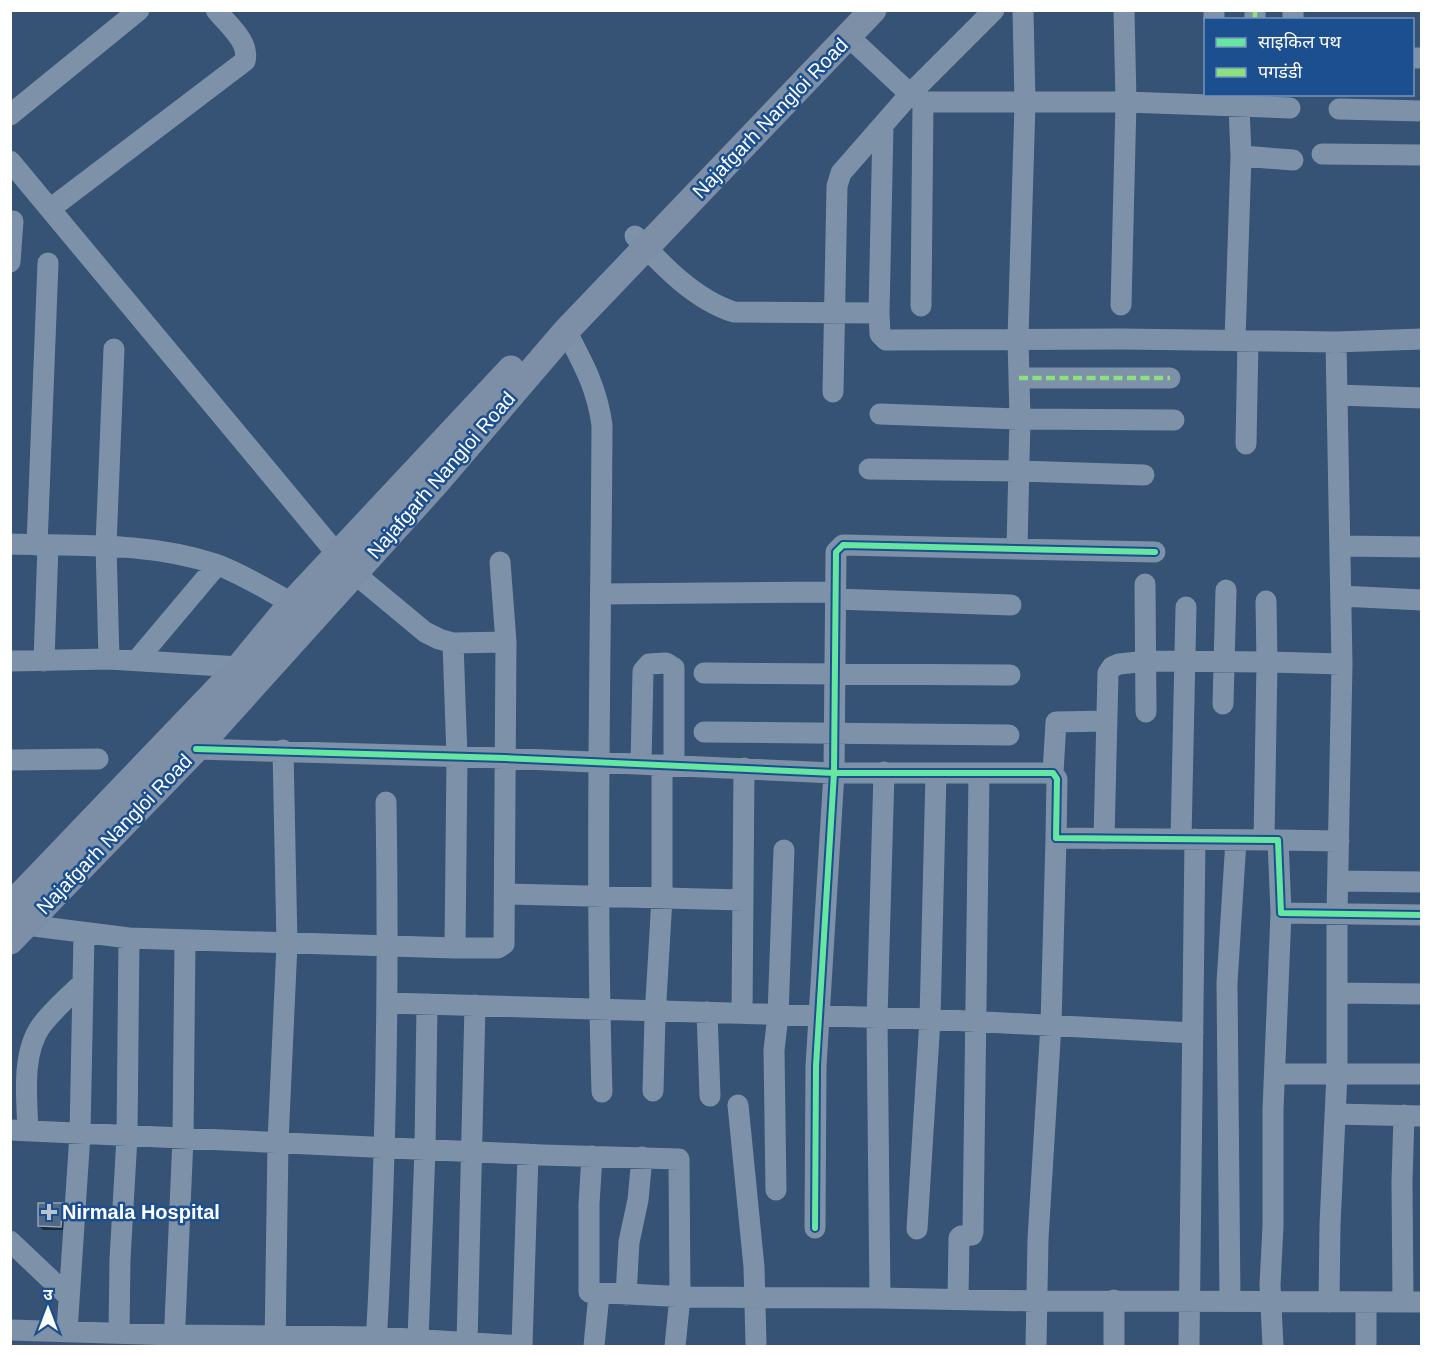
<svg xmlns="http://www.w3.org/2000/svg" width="1432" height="1357" viewBox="0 0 1432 1357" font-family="Arial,'Noto Sans Devanagari',sans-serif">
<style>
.shadow{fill:#0007}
.building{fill:#526984;stroke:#92a2b6;stroke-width:1.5}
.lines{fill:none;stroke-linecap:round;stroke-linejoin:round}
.minor{stroke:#7d92a8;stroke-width:21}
.major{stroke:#7d8ea7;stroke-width:27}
.quiet{stroke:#8de07e;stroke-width:4.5;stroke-dasharray:9 4.5;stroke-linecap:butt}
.cycleway-casing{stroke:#1b4f8f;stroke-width:10}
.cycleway{stroke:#66e7a1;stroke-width:6}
.poi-dot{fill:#b9c2ce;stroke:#1b4f8f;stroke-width:2}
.labels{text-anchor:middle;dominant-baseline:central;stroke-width:5;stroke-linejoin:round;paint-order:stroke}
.street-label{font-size:20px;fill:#fff;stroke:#1b4f8f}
.poi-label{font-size:20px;font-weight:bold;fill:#fff;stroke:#1b4f8f;text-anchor:start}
</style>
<rect width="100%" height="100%" fill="#365274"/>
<path class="shadow" d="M 62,1205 L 66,1209 L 65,1230 L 43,1230 L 39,1226 Z"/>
<path class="building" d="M 38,1203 L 63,1203 L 61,1227 L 38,1226 Z"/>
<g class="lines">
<path class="minor" d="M 1255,10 L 1255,20
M 1214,20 L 1214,10
M 1293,20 L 1293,10
M 848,36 L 910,94 L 923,102 L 1126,102 L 1290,108
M 1412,58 L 1422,58
M 1339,109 L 1422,111
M 10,115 L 139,10
M 1322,154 L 1422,155
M 1241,156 L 1293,160
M 10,161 L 337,554 L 354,573 L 425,632 L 439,639 L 453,643 L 457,757 L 455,948
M 50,209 L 245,61 C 250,42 228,25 216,10
M 635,236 C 662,265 695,300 734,312 L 879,313 L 880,334 L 886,340 L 1121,339 L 1336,342 L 1422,339
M 10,262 L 13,221
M 1121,305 L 1126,102 L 1124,10
M 921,306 L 923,102
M 879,313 L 883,126
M 566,331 C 583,363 597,388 602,425 C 601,647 595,870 602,1092
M 1235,340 L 1241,156 L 1239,106
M 1336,342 L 1342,664
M 1019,378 L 1170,378
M 833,392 L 837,186 L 841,173 L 910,94 L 994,10
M 1338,395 L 1422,398
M 880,414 L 1020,419 L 1174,420
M 1246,444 L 1248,341
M 869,469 L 1019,471 L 1144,475
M 10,544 C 79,546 149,542 215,564 C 241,573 267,590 292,603
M 37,545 L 48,263
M 1340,546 L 1422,547
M 1017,549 L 1020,419 L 1018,338 L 1025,103 L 1023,10
M 1145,584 L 1146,712
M 601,594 L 835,592
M 1341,596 L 1422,600
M 835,599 L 1011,605
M 453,643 L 506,642
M 109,659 L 106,545 L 114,349
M 137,660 L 217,565
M 10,661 L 109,659 L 239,667
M 44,661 L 48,545
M 704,673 L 1010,675
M 1223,704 L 1226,590
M 704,732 L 1009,735
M 196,749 L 505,758 L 834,773 L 836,552 L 843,545 L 1155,552
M 10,760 L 98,759
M 641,764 L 643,671 L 649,664 L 666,663 L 674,668 L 674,765
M 884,772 L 877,1018 L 880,1298 L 1036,1301 L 1422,1302
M 1053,773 L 1056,722 L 1106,721
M 1104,839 L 1108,673 L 1112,667 L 1119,664 L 1148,661 L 1267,662 L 1342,664 L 1337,914 L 1337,1073 L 1330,1225 L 1329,1302
M 1181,839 L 1186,607
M 1264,840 L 1267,662 L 1266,601
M 1278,840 L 1339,841
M 1338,881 L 1422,882
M 505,894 L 743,900
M 17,917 L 26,925 L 129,938 L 455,948 L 498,948 L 504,944 L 506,642 L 500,562
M 1338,993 L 1422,994
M 388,1003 L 930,1019 L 1193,1033
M 707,1012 L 710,1096
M 742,1013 L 744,768
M 1276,1074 L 1422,1074
M 653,1091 L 655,1017 L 662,898 L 662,765
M 738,1105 L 754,1267 L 756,1344
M 1335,1114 L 1422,1116
M 10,1130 L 543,1155 L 679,1159 L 680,1297 L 675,1346
M 28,1131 C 27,1100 21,1054 41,1026 C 53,1010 69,996 83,983
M 592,1156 L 589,1204 L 589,1292 L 687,1297 L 880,1298
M 776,1190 L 774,1050 L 778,1015 L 784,850
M 815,1228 L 816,1066 L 834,773 L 1053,773 L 1057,779 L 1056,838 L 1278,840 L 1281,913 L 1422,915
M 917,1229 L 930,1019 L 936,773
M 10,1241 L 68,1296
M 626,1295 L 629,1242 L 638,1200 L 642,1157
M 958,1299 L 959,1238 L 961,1236 L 972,1235 L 973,1232 L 979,773
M 1230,1301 L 1227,983 L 1236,840
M 1366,1302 L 1366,1346
M 1403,1302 L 1402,1181 L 1404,1115
M 10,1330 L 175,1335 L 377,1337 L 522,1346
M 67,1331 L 80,1134 L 84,934
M 119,1333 L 120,1259 L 127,1137 L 129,938
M 418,1340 L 425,1149 L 427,1004
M 467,1343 L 475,1005
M 174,1346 L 183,1138 L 185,940
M 275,1346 L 278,1142 L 287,944 L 283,750
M 376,1346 C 386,1165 389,984 386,802
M 522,1346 L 528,1154
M 594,1346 L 599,1294
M 1036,1346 L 1038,1239 L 1051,1024 L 1056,838
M 1114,1346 L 1114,1300
M 1189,1346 L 1195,839
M 1273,1346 L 1270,1285 L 1273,1226 L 1273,1110 L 1281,913"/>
<path class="major" d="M 10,906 L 239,667 L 292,603 L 511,369
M 10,941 L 196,749 L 436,483 L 566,331 L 873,10"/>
<path class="quiet" d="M 1255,10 L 1255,20
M 1019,378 L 1170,378"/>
<g class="cycleway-casing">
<path id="cycleway" d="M 196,749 L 505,758 L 834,773 L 836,552 L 843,545 L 1155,552
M 815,1228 L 816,1066 L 834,773 L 1053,773 L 1057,779 L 1056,838 L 1278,840 L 1281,913 L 1422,915"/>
</g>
<use href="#cycleway" class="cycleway"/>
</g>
<path class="poi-dot" d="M46 1203h6v6h6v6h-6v6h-6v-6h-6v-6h6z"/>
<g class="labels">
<g class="street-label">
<text transform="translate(770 118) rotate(-46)">Najafgarh Nangloi Road</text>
<text transform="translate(441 475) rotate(-49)">Najafgarh Nangloi Road</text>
<text transform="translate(114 834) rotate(-46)">Najafgarh Nangloi Road</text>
</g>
<g class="poi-label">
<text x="62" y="1212">Nirmala Hospital</text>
</g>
</g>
<rect width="1432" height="1357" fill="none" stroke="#ffffff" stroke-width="24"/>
<rect x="1204" y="18" width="210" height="78" fill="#1b4f8f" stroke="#7695bc" stroke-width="1.5"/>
<rect x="1216" y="38" width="30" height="9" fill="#66e7a1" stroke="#7695bc" stroke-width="1.5"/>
<text x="1258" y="48" font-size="18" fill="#ffffff">साइकिल पथ</text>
<rect x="1216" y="68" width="30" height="9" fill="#8de07e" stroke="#7695bc" stroke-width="1.5"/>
<text x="1258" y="78" font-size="18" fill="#ffffff">पगडंडी</text>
<g transform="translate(48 1309)" stroke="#1b4f8f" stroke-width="4.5" paint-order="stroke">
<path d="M0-4.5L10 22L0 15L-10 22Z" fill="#ffffff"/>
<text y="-9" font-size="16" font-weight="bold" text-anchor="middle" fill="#ffffff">उ</text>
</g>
</svg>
